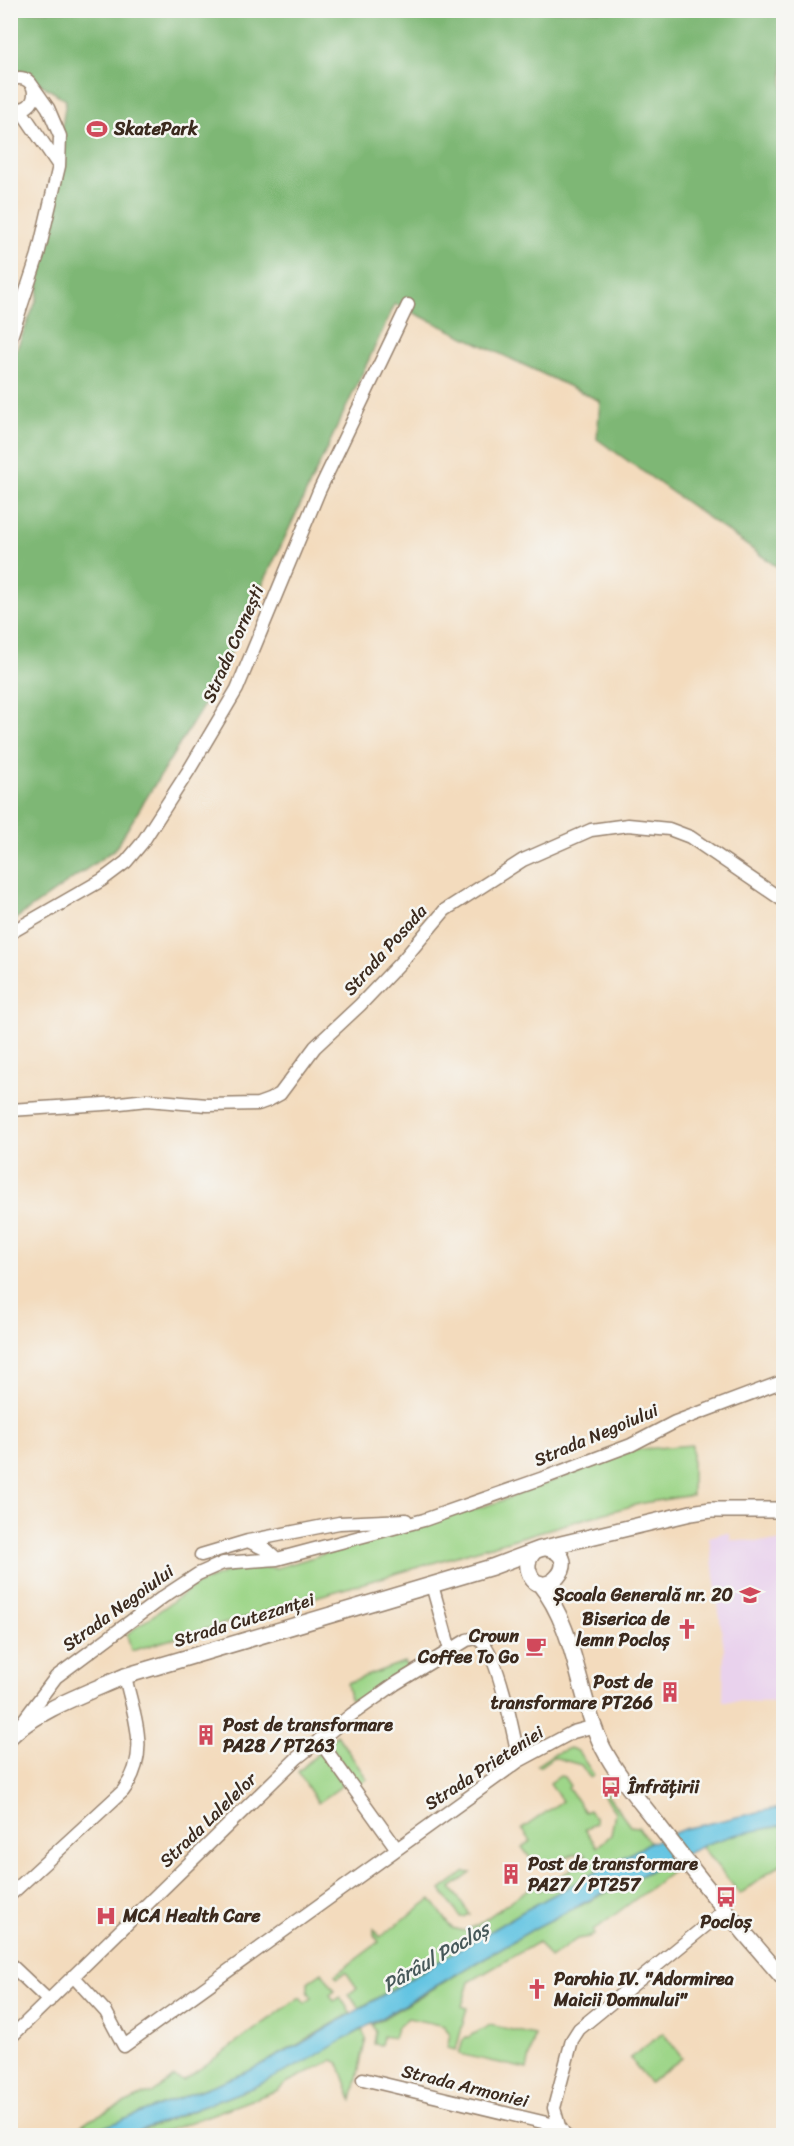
<svg xmlns="http://www.w3.org/2000/svg" width="794" height="2146" viewBox="0 0 794 2146" font-family="Sriracha,sans-serif">
<style>
.built{fill:#e9d2ed}
.green{fill:#9ed689;stroke:#6c8054;stroke-width:1.5}
.forest{fill:#7eb775;stroke:#5c704a;stroke-width:1.5}
.water{fill:#64c4e2;stroke:#507780;stroke-width:1.5}
.lines{fill:none;stroke-linecap:round;stroke-linejoin:round}
.minor-casing{stroke:#97826e;stroke-width:15}
.tertiary-casing{stroke:#97826e;stroke-width:18}
.minor{stroke:#fff;stroke-width:12}
.tertiary{stroke:#fff;stroke-width:15}
.labels{text-anchor:middle;dominant-baseline:central;stroke-width:5;stroke-linejoin:round;paint-order:stroke}
.poi-label{font-size:18px;font-weight:bold;fill:#3b2a1e;stroke:#f6f6f2;text-anchor:start}
.street-label{font-size:18px;fill:#3b2a1e;stroke:#f6f6f2}
.water-label{font-size:20px;font-style:italic;fill:#475859;stroke:#f6f6f2}
</style>
<rect width="100%" height="100%" fill="#f6f6f2"/>
<filter id="ink" filterUnits="userSpaceOnUse"><feTurbulence type="fractalNoise" baseFrequency=".0167" numOctaves="2"/><feDisplacementMap in="SourceGraphic" scale="12" xChannelSelector="R" yChannelSelector="G"/><feConvolveMatrix kernelMatrix="1 2 1 2 8 2 1 2 1" color-interpolation-filters="sRGB"/></filter>
<filter id="wash" filterUnits="userSpaceOnUse"><feTurbulence type="fractalNoise" baseFrequency=".008" numOctaves="4" result="noise"/><feDisplacementMap in="SourceGraphic" scale="24" xChannelSelector="R" yChannelSelector="G"/><feGaussianBlur stdDeviation="1.35" result="paint"/><feColorMatrix in="noise" values="0 0 0 0 0 0 0 0 0 0 0 0 0 0 0 0 0 1.4 0 .05"/><feComposite in="paint" operator="in"/></filter>
<g filter="url(#wash)">
<rect width="100%" height="100%" fill="#f3dbbd"/>
<path class="built" d="M 723,1533 L 730,1533 L 730,1540 L 783,1542 L 783,1702 L 723,1701 L 724,1649 L 709,1537 Z"/>
<path class="green" d="M 692,1445 L 692,1495 L 643,1503 L 590,1517 L 131,1651 L 127,1634 L 196,1585 L 237,1568 L 277,1568 L 498,1502 L 632,1450 Z
M 404,1662 L 408,1668 L 356,1702 L 350,1699 L 347,1683 Z
M 337,1735 L 367,1779 L 358,1785 L 328,1743 Z
M 570,1748 L 578,1751 L 594,1775 L 590,1778 L 581,1765 L 553,1757 L 539,1767 L 537,1765 L 552,1755 Z
M 320,1752 L 343,1785 L 318,1803 L 298,1772 Z
M 560,1776 L 564,1777 L 570,1786 L 568,1788 L 585,1812 L 589,1810 L 595,1818 L 596,1823 L 585,1829 L 597,1847 L 611,1835 L 615,1812 L 603,1795 L 606,1793 L 630,1826 L 638,1827 L 650,1843 L 524,1911 L 360,2008 L 349,1994 L 357,1988 L 346,1972 L 337,1978 L 335,1975 L 379,1942 L 374,1935 L 374,1929 L 380,1937 L 431,1899 L 452,1928 L 464,1931 L 477,1925 L 535,1884 L 539,1891 L 550,1884 L 546,1877 L 558,1878 L 586,1859 L 586,1855 C 573,1850 561,1861 551,1868 L 536,1866 L 522,1847 L 531,1841 L 522,1829 L 562,1801 L 550,1783 Z
M 783,1825 L 783,1862 L 740,1894 L 701,1846 L 734,1835 Z
M 666,1863 L 673,1871 L 593,1931 L 594,1935 L 589,1937 L 577,1939 L 550,1958 L 538,1942 L 469,1982 L 462,2006 L 467,2008 L 456,2050 L 447,2048 L 450,2034 L 444,2026 L 408,2018 L 397,2028 L 394,2038 L 383,2036 L 381,2045 L 374,2044 L 376,2032 L 372,2025 L 537,1927 Z
M 465,1872 L 471,1873 L 451,1888 L 470,1914 L 464,1917 L 460,1917 L 441,1890 Z
M 322,1972 L 335,1991 L 330,1995 L 334,2001 L 340,1997 L 351,2013 L 299,2044 L 247,2072 L 94,2131 L 87,2135 L 66,2136 L 90,2119 L 146,2094 L 151,2094 L 174,2077 L 183,2081 L 300,1997 L 305,2003 L 312,1998 L 308,1991 L 308,1982 Z
M 490,2025 L 535,2035 L 527,2069 L 459,2054 L 463,2040 Z
M 362,2030 L 366,2038 L 352,2100 L 339,2063 L 333,2060 L 288,2082 L 278,2090 L 155,2135 L 127,2136 L 254,2087 Z
M 663,2033 L 682,2058 L 649,2083 L 630,2058 Z"/>
<path class="forest" d="M 11,11 L 783,11 L 783,571 L 597,439 L 600,401 L 395,304 L 213,690 L 115,849 L 11,922 L 11,363 L 37,299 L 66,100 L 11,65 Z"/>
<path class="water" d="M 772,1809 L 783,1809 L 783,1825 L 734,1835 L 709,1843 L 607,1891 L 537,1927 L 307,2061 L 254,2087 L 127,2135 L 87,2136 L 94,2131 L 247,2072 L 299,2045 L 524,1911 L 650,1843 L 684,1829 Z"/>
</g>
<g filter="url(#ink)">
<g class="lines">
<g class="minor-casing">
<path id="minor" d="M 10,80 C 42,68 42,119 10,107
M 20,109 L 59,166
M 10,215 L 10,228
M 10,340 L 38,255 L 59,166 L 60,136 L 48,108 L 31,84
M 10,933 L 102,880 L 126,862 L 142,843 L 189,770 L 237,689 L 319,491 L 408,305
M 10,1110 L 120,1103 L 147,1100 L 207,1105 L 258,1104 L 269,1100 L 280,1094 L 315,1047 L 360,1005 L 403,960 L 445,910 L 523,860 L 591,830 L 628,825 L 669,829 L 690,837 L 784,901
M 248,1541 L 339,1523 L 406,1520
M 201,1555 L 248,1541 L 267,1550 L 277,1559
M 432,1585 L 450,1650
M 20,1725 L 56,1677 L 163,1597 L 198,1574 L 223,1563 L 277,1559 L 424,1520 L 549,1476 L 631,1445 L 675,1422 L 784,1381
M 319,1740 L 397,1849
M 10,1895 L 123,1791 C 151,1753 134,1718 125,1676
M 10,1964 L 49,2001
M 73,1976 L 106,2012 L 124,2046 L 519,1761 L 573,1732 L 595,1726
M 10,2038 L 297,1758 L 351,1715 L 395,1684 L 467,1640 C 472,1639 476,1637 481,1641 C 499,1656 514,1736 519,1761
M 363,2079 L 559,2126
M 566,2136 L 559,2126 L 554,2108 L 572,2040 L 579,2029 L 726,1909"/>
</g>
<g class="tertiary-casing">
<path id="tertiary" d="M 535,1551 C 529,1557 526,1564 529,1572 C 541,1607 588,1557 546,1548
M 539,1583 C 577,1630 577,1695 603,1748 C 618,1777 640,1801 659,1826 C 699,1879 741,1930 784,1979
M 10,1737 C 35,1711 92,1691 125,1676 L 492,1567 L 540,1549 L 691,1513 L 711,1510 L 784,1510"/>
</g>
<use href="#minor" class="minor"/>
<use href="#tertiary" class="tertiary"/>
</g>
</g>
<defs>
<g id="stadium-bare" transform="scale(1.62)"><path d="M0-5a6.5 5 0 1 0 0 10a6.5 5 0 1 0 0-10ZM-3.5-1.8h7v3.6h-7Z" fill="#d1495b" stroke="#f6f6f2" stroke-width="2.5" paint-order="stroke"/></g>
<g id="school-bare" transform="scale(1.62)"><path d="M0-5L7-2L0 1L-7-2ZM-4 1L0 2.5L4 1V4Q0 6-4 4Z" fill="#d1495b" stroke="#f6f6f2" stroke-width="2.5" paint-order="stroke"/></g>
<g id="church-bare" transform="scale(1.62)"><path d="M-1.2-6h2.4v3.5h3.3v2.4h-3.3V6h-2.4V-.1h-3.3v-2.4h3.3Z" fill="#d1495b" stroke="#f6f6f2" stroke-width="2.5" paint-order="stroke"/></g>
<g id="cafe-bare" transform="scale(1.62)"><path d="M-5.5-4.5H6V0H3Q3 3.5 0 3.5H-2.5Q-5.5 3.5-5.5 0ZM3-3.2v2h1.7v-2ZM-6 4.5H4V6H-6Z" fill="#d1495b" stroke="#f6f6f2" stroke-width="2.5" paint-order="stroke"/></g>
<g id="building-bare" transform="scale(1.62)"><path d="M-4-6H4V6H1V3H-1V6H-4ZM-2.5-4.3h1.7v1.8h-1.7ZM.8-4.3h1.7v1.8H.8ZM-2.5-1h1.7V.8h-1.7ZM.8-1h1.7V.8H.8Z" fill="#d1495b" stroke="#f6f6f2" stroke-width="2.5" paint-order="stroke"/></g>
<g id="bus-bare" transform="scale(1.62)"><path d="M-5-6H5V4H4V6H2V4H-2V6H-4V4H-5ZM-3.5-4V0h7V-4ZM-3.5 1.2v1.5H-2V1.2ZM2 1.2v1.5H3.5V1.2Z" fill="#d1495b" stroke="#f6f6f2" stroke-width="2.5" paint-order="stroke"/></g>
<g id="hospital-bare" transform="scale(1.62)"><path d="M-5-5h3v3.5h4V-5h3V5h-3V1.5h-4V5h-3Z" fill="#d1495b" stroke="#f6f6f2" stroke-width="2.5" paint-order="stroke"/></g>
</defs>
<g fill-rule="evenodd">
<use href="#stadium-bare" x="97" y="129"/>
<use href="#school-bare" x="750" y="1595"/>
<use href="#church-bare" x="687" y="1629"/>
<use href="#cafe-bare" x="536" y="1646"/>
<use href="#building-bare" x="670" y="1692"/>
<use href="#building-bare" x="206" y="1735"/>
<use href="#bus-bare" x="611" y="1787"/>
<use href="#building-bare" x="511" y="1874"/>
<use href="#bus-bare" x="726" y="1897"/>
<use href="#hospital-bare" x="106" y="1916"/>
<use href="#church-bare" x="537" y="1989"/>
</g>
<g class="labels">
<g class="poi-label">
<text x="114" y="129">SkatePark</text>
<text x="733" y="1595" text-anchor="end">Școala Generală nr. 20</text>
<text x="670" y="1619" text-anchor="end">Biserica de<tspan x="670" dy="21">lemn Pocloș</tspan></text>
<text x="519" y="1636" text-anchor="end">Crown<tspan x="519" dy="21">Coffee To Go</tspan></text>
<text x="653" y="1682" text-anchor="end">Post de<tspan x="653" dy="21">transformare PT266</tspan></text>
<text x="223" y="1725">Post de transformare<tspan x="223" dy="21">PA28 / PT263</tspan></text>
<text x="628" y="1787">Înfrățirii</text>
<text x="528" y="1864">Post de transformare<tspan x="528" dy="21">PA27 / PT257</tspan></text>
<text x="123" y="1916">MCA Health Care</text>
<text x="726" y="1922" text-anchor="middle">Pocloș</text>
<text x="554" y="1979">Parohia IV. "Adormirea<tspan x="554" dy="21">Maicii Domnului"</tspan></text>
</g>
<g class="street-label">
<text transform="translate(233 644) rotate(-66)">Strada Cornești</text>
<text transform="translate(385 950) rotate(-48)">Strada Posada</text>
<text transform="translate(596 1435) rotate(-23)">Strada Negoiului</text>
<text transform="translate(118 1608) rotate(-36)">Strada Negoiului</text>
<text transform="translate(244 1620) rotate(-17)">Strada Cutezanței</text>
<text transform="translate(484 1768) rotate(-33)">Strada Prieteniei</text>
<text transform="translate(208 1820) rotate(-44)">Strada Lalelelor</text>
<text transform="translate(465 2086) rotate(14)">Strada Armoniei</text>
</g>
<g class="water-label">
<text transform="translate(436 1957) rotate(-30)">Pârâul Pocloș</text>
</g>
</g>
<rect width="794" height="2146" fill="none" stroke="#f6f6f2" stroke-width="36"/>
</svg>
